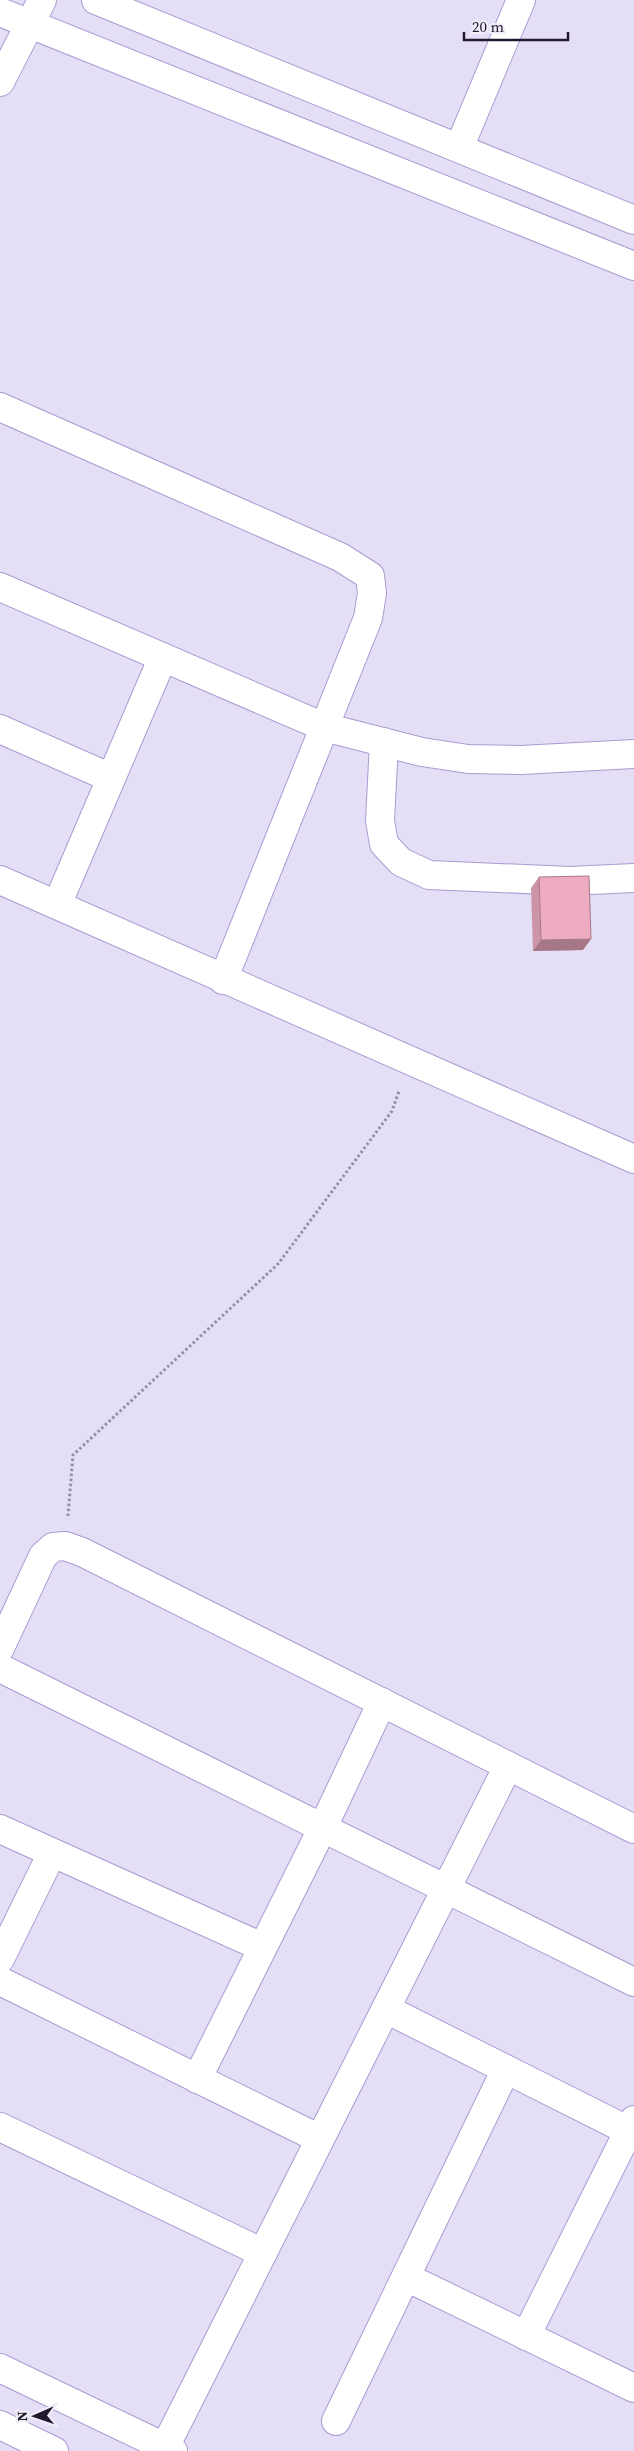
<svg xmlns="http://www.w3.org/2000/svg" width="634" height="2451" viewBox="0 0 634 2451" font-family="'Source Serif 4',serif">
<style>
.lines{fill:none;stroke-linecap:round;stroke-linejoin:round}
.minor-casing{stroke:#ab9bd2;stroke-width:30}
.path{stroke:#958fa6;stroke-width:3;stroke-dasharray:2.5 2.5;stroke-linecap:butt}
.minor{stroke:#fff;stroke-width:28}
.wall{fill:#cc94a6}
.shaded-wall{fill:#a67887}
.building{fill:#edacc1;stroke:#a67887}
</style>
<rect width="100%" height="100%" fill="#e4def6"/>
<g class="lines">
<g class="minor-casing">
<path id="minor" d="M 96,0 L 634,220
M 0,12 L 634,266
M 0,82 L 42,0
M 459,148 L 521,0
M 0,407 L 340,557 L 370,576 L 372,593 L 368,618 L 223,980
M 0,587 L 324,727 L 422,752 L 468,759 L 521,760 L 634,754
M 0,729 L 111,778
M 384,742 L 380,821 L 384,844 L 401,862 L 429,875 L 570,881 L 634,878
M 0,880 L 634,1159
M 57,905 L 163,657
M 0,1648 L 43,1556 L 53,1547 L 65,1546 L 82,1552 L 634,1829
M 0,1668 L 634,1982
M 0,1829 L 262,1947
M 0,1959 L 52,1853
M 0,1981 L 320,2139
M 386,2009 L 629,2131
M 197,2079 L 323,1827 L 382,1702
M 0,2127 L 263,2253
M 406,2277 L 634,2388
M 526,2336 L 634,2120
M 0,2368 L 173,2451
M 336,2421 L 506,2069
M 0,2425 L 54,2451
M 165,2447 L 508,1766"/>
</g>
<path class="path" d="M 68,1516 L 73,1455 L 278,1264 L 392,1111 L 399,1091"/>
<use href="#minor" class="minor"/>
</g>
<path class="wall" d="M 539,877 L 583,950 L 533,951 L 531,888 Z"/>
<path class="shaded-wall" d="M 591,939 L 583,950 L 533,951 L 541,940 Z"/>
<path class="building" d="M 589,876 L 591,939 L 541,940 L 539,877 Z"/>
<g transform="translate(35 2416) rotate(268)" stroke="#f1eef9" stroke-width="4" paint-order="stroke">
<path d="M0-4L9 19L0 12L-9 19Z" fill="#221b30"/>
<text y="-8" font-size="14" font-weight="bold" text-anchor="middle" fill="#221b30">N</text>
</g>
<path d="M464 32v8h104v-8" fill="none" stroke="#221b30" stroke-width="2.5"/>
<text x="472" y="32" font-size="15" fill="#221b30" stroke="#f1eef9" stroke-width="4" paint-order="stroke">20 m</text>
</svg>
